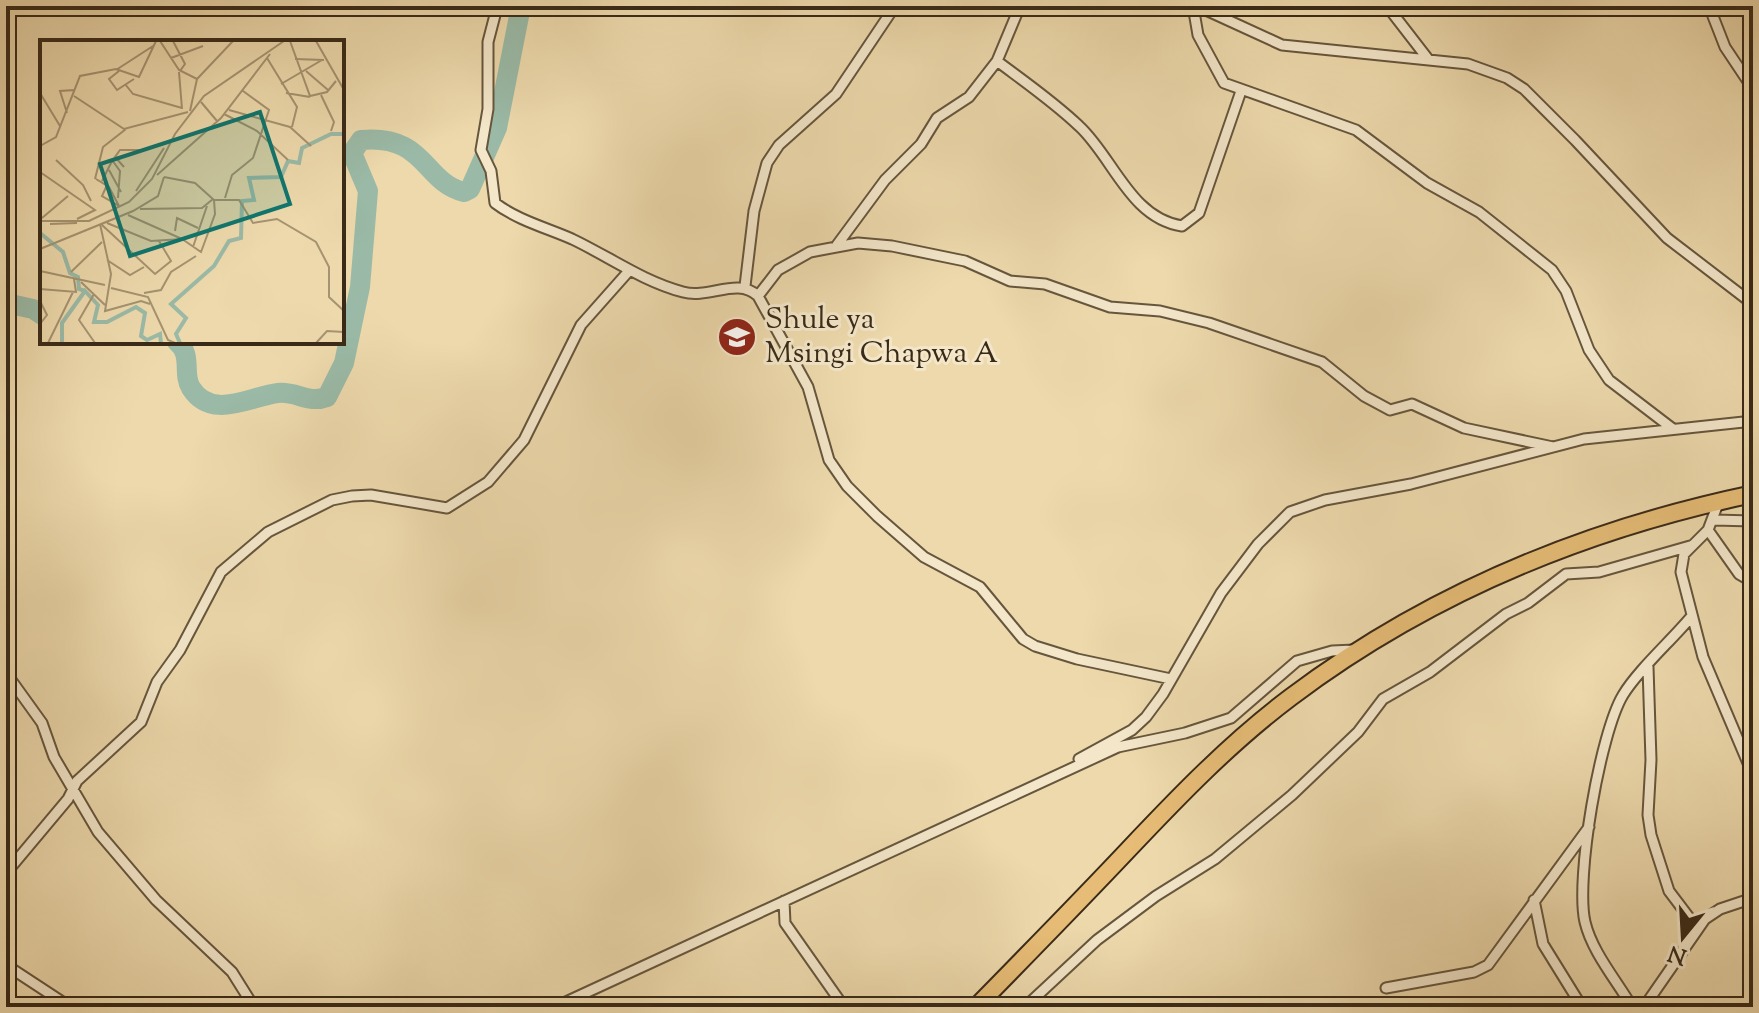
<svg xmlns="http://www.w3.org/2000/svg" width="1759" height="1013" viewBox="0 0 1759 1013" font-family="'Sorts Mill Goudy',serif">
<style>
.lines{fill:none;stroke-linecap:round;stroke-linejoin:round}
.river{stroke:#9abaa7;stroke-width:20}
.street-casing{stroke:#66563d;stroke-width:13}
.highway-casing{stroke:#392a18;stroke-width:20}
.street{stroke:#f3e6c9;stroke-width:9}
.highway{stroke:#e6bc76;stroke-width:16}
.labels{text-anchor:middle;dominant-baseline:central;stroke-width:6;stroke-linejoin:round;paint-order:stroke}
.poi-label{font-size:30px;fill:#392a18;stroke:#f3e6c9;text-anchor:start}
.inset-river{fill:none;stroke:#9abaa7;stroke-width:4}
.inset-road{fill:none;stroke:#a59371;stroke-width:2}
.view{fill:#0f766e;fill-opacity:0.15;stroke:#0f766e;stroke-width:4}
.inset-edge{fill:none;stroke:#392a18;stroke-width:4}
</style>
<rect width="100%" height="100%" fill="#edd9ac"/>
<filter id="stains"><feTurbulence type="fractalNoise" baseFrequency=".0025" numOctaves="4"/><feColorMatrix values="0 0 0 0 .2 0 0 0 0 .09 0 0 0 0 .02 0 0 0 .5 -.17"/></filter>
<radialGradient id="worn" r=".72"><stop offset=".6" stop-color="#630" stop-opacity="0"/><stop offset="1" stop-color="#630" stop-opacity=".3"/></radialGradient>
<g class="lines">
<path class="river" d="M 6,303 L 33,309 L 42,315
M 177,342 C 193,354 182,374 191,388 C 212,421 250,396 278,393 C 297,391 308,404 327,397 L 344,363 L 360,287 L 368,191 L 352,153 L 361,140 C 426,134 423,182 464,192 L 470,189 L 497,128 L 521,6"/>
<g class="street-casing">
<path id="street" d="M 492,6 L 495,15 L 488,42 L 488,109 L 481,150 L 491,171 L 495,203 C 517,220 547,228 572,239 C 610,257 642,281 683,292 C 710,299 737,277 758,296 L 808,387 L 829,460 L 847,486 L 877,516 L 924,557 L 980,587 L 1023,639 L 1035,646 L 1077,659 L 1171,679
M 1193,6 L 1198,35 L 1224,83 L 1356,130 L 1427,183 L 1479,212 L 1552,270 L 1566,291 L 1589,350 L 1609,380 L 1673,429
M 1197,6 L 1282,45 L 1468,64 L 1507,78 L 1524,89 L 1575,140 L 1667,238 L 1753,304
M 1387,6 L 1428,59
M 1709,6 L 1725,47 L 1753,89
M 997,61 C 1025,82 1054,102 1079,126 C 1113,157 1130,218 1182,226 L 1199,213 L 1241,91
M 837,245 L 885,180 L 921,144 L 937,118 L 969,97 L 997,61 L 1020,6
M 745,286 L 754,211 L 767,163 L 779,145 L 836,94 L 895,6
M 758,296 L 778,270 L 810,252 L 858,243 L 892,246 L 965,261 L 1010,281 L 1045,284 L 1110,307 L 1160,311 L 1209,323 L 1322,362 L 1364,396 L 1390,410 L 1412,404 L 1464,428 L 1553,447
M 1719,501 L 1708,530 L 1684,554 L 1681,572 L 1703,657 L 1753,775
M 1714,520 L 1753,521
M 1708,530 L 1739,574 L 1753,582
M 1648,667 L 1651,760 L 1648,815 L 1651,835 L 1669,891 L 1697,928
M 6,673 L 42,723 L 54,757 L 98,832 L 156,900 L 232,972 L 254,1007
M 1079,759 L 1132,730 L 1146,717 L 1163,694 L 1221,593 L 1258,544 L 1290,512 L 1325,500 L 1411,484 L 1584,439 L 1753,421
M 6,873 L 68,799 L 77,781 L 141,722 L 157,682 L 180,650 L 221,572 L 268,532 L 332,500 L 352,496 L 371,495 L 447,508 L 488,482 L 524,440 L 581,325 L 628,272
M 1534,900 L 1543,944 L 1582,1007
M 784,901 L 785,923 L 844,1007
M 6,965 L 70,1007
M 1386,988 L 1474,972 L 1488,965 L 1589,827
M 555,1007 L 1118,747 L 1185,733 L 1231,718 L 1297,661 L 1332,651 L 1354,650
M 1025,1007 L 1097,940 L 1156,896 L 1215,859 L 1292,795 L 1358,732 L 1383,699 L 1430,672 L 1506,614 L 1528,603 L 1566,574 L 1599,572 L 1690,546
M 1632,1007 C 1617,981 1592,952 1585,922 C 1575,879 1600,733 1623,695 C 1638,670 1671,641 1691,617
M 1644,1007 L 1705,919 L 1720,909 L 1753,898"/>
</g>
<g class="highway-casing">
<path id="highway" d="M 976,1007 C 1027,955 1078,903 1128,850 C 1179,796 1231,742 1291,697 C 1428,594 1586,529 1753,494"/>
</g>
<use href="#street" class="street"/>
<use href="#highway" class="highway"/>
</g>
<defs>
<g id="school-disc" transform="scale(2)"><circle r="9.5" fill="#8f2418" stroke="#f3e6c9"/><path d="M0-5L7-2L0 1L-7-2ZM-4 1L0 2.5L4 1V4Q0 6-4 4Z" fill="#fff"/></g>
</defs>
<g fill-rule="evenodd">
<use href="#school-disc" x="737" y="337"/>
</g>
<g class="labels">
<g class="poi-label">
<text x="765" y="320">Shule ya<tspan x="765" dy="34">Msingi Chapwa A</tspan></text>
</g>
</g>
<g transform="translate(40 40)">
<rect width="304" height="304" fill="#edd9ac"/>
<path class="inset-river" d="M 0,193 L 23,212 L 30,233 L 38,237 L 39,249 L 45,251M 22,303 L 22,283 L 45,251 L 58,265 L 54,282 L 67,282 L 96,267 L 105,273 L 101,296 L 107,300 L 120,294 L 121,303M 140,303 L 136,294 L 146,278 L 131,264 L 174,226 L 189,201 L 201,198 L 202,161 L 214,160 L 209,138 L 241,137 L 248,121 L 259,123 L 262,108 L 291,94 L 304,94"/>
<path class="inset-road" d="M 120,1 L 139,30 L 157,39M 133,1 L 145,24 L 140,31M 250,1 L 270,56 L 287,52 L 296,41M 276,1 L 304,50M 131,18 L 163,6M 227,18 L 257,67 L 252,87M 255,19 L 284,20M 76,30 L 113,6M 79,31 L 69,39 L 77,50 L 94,39M 266,31 L 288,50M 139,32 L 142,69M 85,44 L 93,54 L 142,68M 241,44 L 282,20M 0,53 L 20,86M 246,53 L 270,57M 281,55 L 294,82 L 291,91M 34,56 L 84,89 L 148,72M 161,62 L 177,81M 189,70 L 250,87 L 271,106M 150,71 L 157,39 L 193,1M 27,73 L 20,51 L 35,50M 184,74 L 217,91 L 248,120M 0,106 L 16,97 L 40,36 L 76,29 L 99,37 L 116,1M 16,120 L 43,145 L 51,161M 72,120 L 80,131 L 78,158M 84,127 L 75,117 L 80,110 L 102,110M 69,130 L 81,152M 0,132 L 55,170 L 37,179M 117,135 L 181,78 L 230,14M 124,137 L 155,143 L 174,160 L 199,160 L 213,183 L 237,179 L 276,202 L 289,227 L 289,257 L 304,271M 55,139 L 63,107 L 86,89M 56,139 L 69,147 L 79,166M 62,141 L 73,119M 67,145 L 62,156 L 79,166M 96,151 L 124,108M 185,158 L 192,135 L 213,118 L 229,70 L 203,51M 100,169 L 162,168 L 173,159M 88,175 L 142,199M 2,178 L 28,156M 0,181 L 49,181 L 89,162 L 112,139 L 135,94 L 164,56 L 244,1M 67,183 L 111,201 L 142,199 L 161,212 L 175,174 L 174,160M 10,184 L 37,183M 60,184 L 71,234 L 65,271 L 101,261 L 110,264M 62,185 L 115,234 L 131,221 L 119,201M 135,191 L 137,178 L 158,188M 153,207 L 167,166M 0,209 L 93,171 L 118,156 L 124,137M 67,220 L 90,235 L 104,227M 0,231 L 65,245M 31,232 L 62,202M 41,242 L 65,265M 71,248 L 108,257 L 128,300 L 135,303M 0,249 L 36,252 L 34,239M 104,253 L 121,250 L 131,232 L 156,216M 54,254 L 39,280 L 55,303M 0,261 L 7,275 L 0,284M 8,303 L 33,252M 276,303 L 287,291 L 304,292"/>
<path class="view" d="M 220,72 L 250,164 L 90,216 L 60,124 Z"/>
<rect width="304" height="304" class="inset-edge"/>
</g>
<rect width="1759" height="1013" fill="none" stroke="#edd9ac" stroke-width="32"/>
<rect x="8" y="8" width="1743" height="997" fill="none" stroke="#392a18" stroke-width="4"/>
<rect x="16" y="16" width="1727" height="981" fill="none" stroke="#392a18" stroke-width="2"/>
<g transform="translate(1683 937) rotate(198)" stroke="#f3e6c9" stroke-width="6" paint-order="stroke">
<path d="M0-6L14 30L0 20L-14 30Z" fill="#392a18"/>
<text y="-12" font-size="22" font-weight="bold" text-anchor="middle" fill="#392a18">N</text>
</g>
<rect width="100%" height="100%" filter="url(#stains)"/>
<rect width="100%" height="100%" fill="url(#worn)"/>
</svg>
